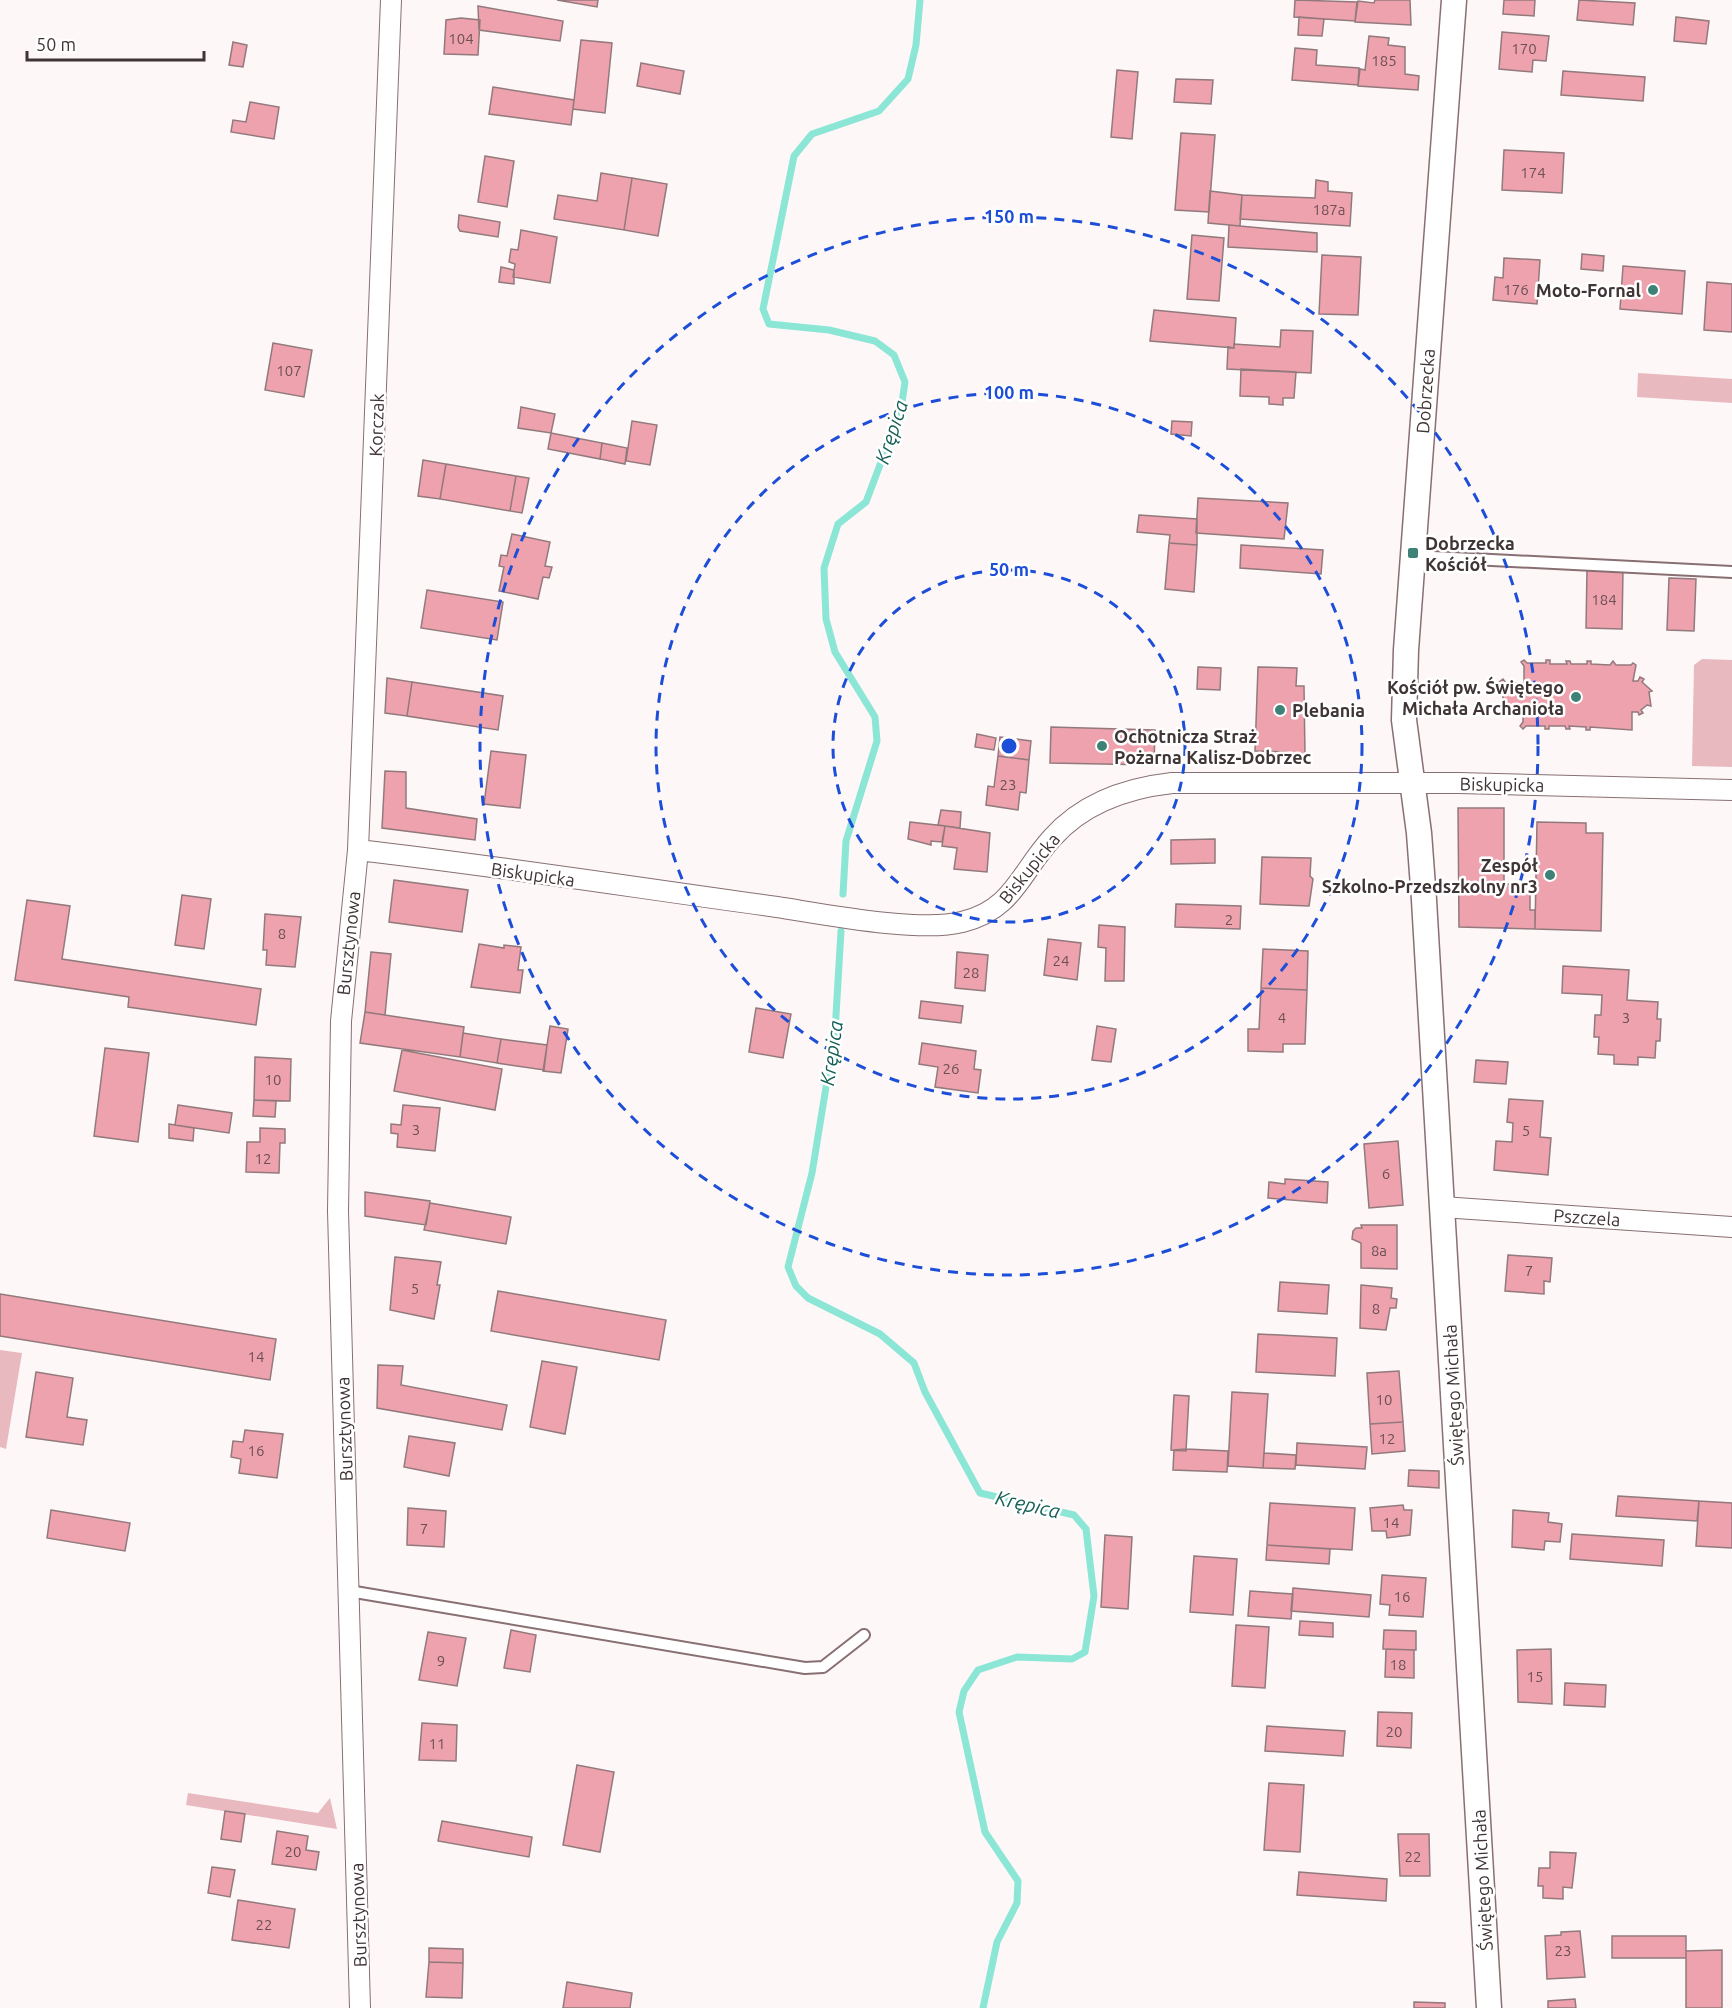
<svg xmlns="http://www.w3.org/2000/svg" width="1732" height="2008" viewBox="0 0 1732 2008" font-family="Ubuntu,sans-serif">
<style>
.green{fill:#e8b9bf}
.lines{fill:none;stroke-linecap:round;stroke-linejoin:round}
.stream{stroke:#8be6d5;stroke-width:7}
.building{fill:#eea2ae;stroke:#92797c;stroke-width:1.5}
.service-casing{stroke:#886f72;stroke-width:14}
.minor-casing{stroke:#886f72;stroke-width:22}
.tertiary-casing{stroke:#886f72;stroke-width:27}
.service{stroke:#fff;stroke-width:10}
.minor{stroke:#fff;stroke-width:20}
.tertiary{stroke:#fff;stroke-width:24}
.ring{fill:none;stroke:#1d4ed8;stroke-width:3;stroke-dasharray:10 8}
.poi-dot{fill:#3e8277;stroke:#fff;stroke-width:2}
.labels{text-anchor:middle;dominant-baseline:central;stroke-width:5;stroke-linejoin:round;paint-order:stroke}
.number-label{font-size:15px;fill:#6c5054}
.poi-label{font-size:18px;font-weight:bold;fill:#403536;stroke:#fff;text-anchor:end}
.street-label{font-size:18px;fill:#403536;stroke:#fff}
.water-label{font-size:20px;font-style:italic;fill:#156056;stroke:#fff}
.centre{fill:#1d4ed8;stroke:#fff;stroke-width:3}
.ring-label{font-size:18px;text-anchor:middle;font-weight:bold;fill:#1d4ed8;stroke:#fff;stroke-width:5;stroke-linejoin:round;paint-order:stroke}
</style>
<rect width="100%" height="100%" fill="#fdf7f8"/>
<path class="green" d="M 1638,373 L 1732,379 L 1732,403 L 1637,397 Z
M 1702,659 L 1732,660 L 1732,767 L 1692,766 L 1694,665 Z
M 0,1350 L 22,1353 L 6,1449 L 0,1447 Z
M 188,1793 L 318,1813 L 330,1798 L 337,1829 L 186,1805 Z"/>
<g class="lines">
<path class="stream" d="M 843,894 L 846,841 L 877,741 L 875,717 L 835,652 L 826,619 L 824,568 L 838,524 L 866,502 L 901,409 L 905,382 L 894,355 L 875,341 L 829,330 L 769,324 L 763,309 L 794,156 L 812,134 L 879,111 L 908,79 L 916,45 L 920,0
M 841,931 L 835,1032 L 812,1173 L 788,1267 L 796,1286 L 808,1298 L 880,1334 L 914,1363 L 925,1392 L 980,1493 L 1074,1515 L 1086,1529 L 1094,1596 L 1085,1652 L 1072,1659 L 1017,1657 L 978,1670 L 964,1691 L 959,1712 L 985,1832 L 1018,1881 L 1017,1903 L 997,1942 L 983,2008"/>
</g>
<path class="building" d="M 557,0 L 598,0 L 597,7 Z
M 1295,0 L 1357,2 L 1355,21 L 1294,17 Z
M 1375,0 L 1410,0 L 1411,25 L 1355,22 L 1358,1 L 1374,3 Z
M 1504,0 L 1535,0 L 1534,16 L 1503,14 Z
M 1579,0 L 1635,3 L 1633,25 L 1577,20 Z
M 478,6 L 563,21 L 560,41 L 479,30 Z
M 1299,17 L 1324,19 L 1322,36 L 1298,35 Z
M 1676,17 L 1709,21 L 1706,44 L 1674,41 Z
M 461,18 L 480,20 L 478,55 L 444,54 L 446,20 Z
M 1502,32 L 1549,36 L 1546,61 L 1533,60 L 1532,72 L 1499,69 Z
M 1369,36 L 1389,38 L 1388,45 L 1405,47 L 1405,74 L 1419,76 L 1418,90 L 1358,86 L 1360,69 L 1365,70 Z
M 581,40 L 612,43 L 605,113 L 573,109 Z
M 233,42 L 247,45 L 243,67 L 229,65 Z
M 1295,48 L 1317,50 L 1316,65 L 1359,68 L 1358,85 L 1292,80 Z
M 641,63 L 684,71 L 680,94 L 637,86 Z
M 1117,70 L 1138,72 L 1132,139 L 1111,137 Z
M 1563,71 L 1645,77 L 1643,101 L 1561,95 Z
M 1176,79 L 1213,80 L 1211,104 L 1174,102 Z
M 493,87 L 574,100 L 571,125 L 489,114 Z
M 250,102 L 279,107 L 274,139 L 231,132 L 233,120 L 246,122 Z
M 1181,133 L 1215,135 L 1209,212 L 1175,210 Z
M 1504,150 L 1564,153 L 1562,193 L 1502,190 Z
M 485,156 L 514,161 L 507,207 L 478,202 Z
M 601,173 L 632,178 L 624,230 L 554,219 L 558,195 L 597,201 Z
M 632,178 L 667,184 L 658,236 L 624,230 Z
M 1316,180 L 1328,182 L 1328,191 L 1352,193 L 1350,226 L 1240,219 L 1242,195 L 1315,198 Z
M 1210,191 L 1242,195 L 1240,226 L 1208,223 Z
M 459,215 L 500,222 L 498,237 L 460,231 L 458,227 Z
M 1229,225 L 1317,233 L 1317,252 L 1228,247 Z
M 521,230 L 557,237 L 550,283 L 513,277 L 515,264 L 509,262 L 511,249 L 518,250 Z
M 1192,235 L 1224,238 L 1219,301 L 1187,299 Z
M 1582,254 L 1604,256 L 1603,271 L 1581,269 Z
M 1322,255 L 1361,257 L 1358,315 L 1319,314 Z
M 1504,258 L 1540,260 L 1537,304 L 1493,300 L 1495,277 L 1503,278 Z
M 1623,266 L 1685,271 L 1682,314 L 1620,309 Z
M 501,267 L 514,270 L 514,284 L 499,282 Z
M 1707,282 L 1732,284 L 1732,332 L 1704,330 Z
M 1154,310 L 1236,318 L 1234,348 L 1150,341 Z
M 1281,330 L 1313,331 L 1311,373 L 1227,369 L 1228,347 L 1234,348 L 1234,344 L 1280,347 Z
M 273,343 L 312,350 L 304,397 L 265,390 Z
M 1241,369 L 1296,372 L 1294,398 L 1283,398 L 1283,405 L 1269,404 L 1269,397 L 1240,396 Z
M 521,407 L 555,414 L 551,433 L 518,428 Z
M 632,421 L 657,425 L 650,465 L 626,461 Z
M 1172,421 L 1192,422 L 1191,436 L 1171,434 Z
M 551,433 L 602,443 L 600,459 L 548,449 Z
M 602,443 L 627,448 L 625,464 L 600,459 Z
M 423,460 L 446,464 L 440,499 L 418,496 Z
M 446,464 L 516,476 L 510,511 L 440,499 Z
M 516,476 L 529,478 L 522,513 L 510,511 Z
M 1198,498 L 1288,503 L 1284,539 L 1196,533 Z
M 1139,515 L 1197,519 L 1197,545 L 1169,543 L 1170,535 L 1137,532 Z
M 512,534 L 550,542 L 545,566 L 552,567 L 549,578 L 543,577 L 538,599 L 499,591 L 504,567 L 499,566 L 501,555 L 507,556 Z
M 1169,543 L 1197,545 L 1194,592 L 1165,589 Z
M 1241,545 L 1323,550 L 1321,574 L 1240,568 Z
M 1587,569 L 1623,570 L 1622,629 L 1586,628 Z
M 1669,578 L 1696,579 L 1694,631 L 1667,630 Z
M 427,590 L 503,602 L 497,640 L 421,628 Z
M 1524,660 L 1527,663 L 1546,663 L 1546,660 L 1550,660 L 1550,664 L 1567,664 L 1566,661 L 1570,661 L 1571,664 L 1587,664 L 1587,661 L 1591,661 L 1591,664 L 1610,665 L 1613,661 L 1616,665 L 1631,665 L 1633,663 L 1636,665 L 1633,681 L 1638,681 L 1640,677 L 1644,679 L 1642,682 L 1652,691 L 1649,692 L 1651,706 L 1647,705 L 1641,710 L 1643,713 L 1639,715 L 1638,712 L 1632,712 L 1632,730 L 1590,727 L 1590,730 L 1586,730 L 1586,727 L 1569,726 L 1570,729 L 1566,729 L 1565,726 L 1549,726 L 1549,729 L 1545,729 L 1545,726 L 1526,726 L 1523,729 L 1520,726 L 1523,722 L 1523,706 L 1506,705 L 1502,709 L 1499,705 L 1503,701 L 1503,686 L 1499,682 L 1503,679 L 1506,683 L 1524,683 L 1524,666 L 1521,662 Z
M 1198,667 L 1221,668 L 1220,690 L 1197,689 Z
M 1258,667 L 1297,668 L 1296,686 L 1304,686 L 1305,756 L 1287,755 L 1287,752 L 1255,751 Z
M 387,678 L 412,682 L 407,716 L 385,713 Z
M 412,682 L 503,696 L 498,730 L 407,716 Z
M 1051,727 L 1155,730 L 1154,765 L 1050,763 Z
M 977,734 L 996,738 L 994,750 L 975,747 Z
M 1000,737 L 1031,741 L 1029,760 L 998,756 Z
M 491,751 L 526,755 L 520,808 L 484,804 Z
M 998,756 L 1029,760 L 1026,793 L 1020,792 L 1018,810 L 986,805 L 988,786 L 994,787 Z
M 385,771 L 406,772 L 406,808 L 477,819 L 475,840 L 382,828 Z
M 1458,808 L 1504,808 L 1504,884 L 1530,884 L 1530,910 L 1535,910 L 1535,929 L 1459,927 Z
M 941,810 L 961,812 L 960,828 L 938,825 Z
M 910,822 L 945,826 L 942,842 L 931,841 L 931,845 L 908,839 Z
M 1537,822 L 1586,823 L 1586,833 L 1603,833 L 1601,931 L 1535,929 Z
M 945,826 L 990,833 L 987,872 L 954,869 L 957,848 L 942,846 Z
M 1215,839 L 1215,863 L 1171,864 L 1171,840 Z
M 1262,857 L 1311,858 L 1310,876 L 1313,879 L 1309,906 L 1260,904 Z
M 394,880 L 468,890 L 462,932 L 389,922 Z
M 182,895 L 211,899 L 204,949 L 175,945 Z
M 27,900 L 70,906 L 62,959 L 261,989 L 256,1025 L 128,1007 L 129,997 L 15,980 Z
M 1176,904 L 1241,906 L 1240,929 L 1175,927 Z
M 265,914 L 301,917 L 295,967 L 266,965 L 267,950 L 263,950 Z
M 1099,925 L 1125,927 L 1124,981 L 1105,981 L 1106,948 L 1098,947 Z
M 1048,939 L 1081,943 L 1077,980 L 1044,975 Z
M 479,944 L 504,948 L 504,945 L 521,947 L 518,970 L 523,970 L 520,993 L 471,987 Z
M 1263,949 L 1308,951 L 1307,990 L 1261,988 Z
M 371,952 L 391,954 L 385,1015 L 365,1012 Z
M 957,952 L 988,955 L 985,991 L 955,988 Z
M 1563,966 L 1629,970 L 1627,1000 L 1658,1002 L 1657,1019 L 1661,1019 L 1660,1041 L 1656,1041 L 1655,1058 L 1638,1057 L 1638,1065 L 1614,1064 L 1614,1055 L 1598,1054 L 1599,1037 L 1594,1037 L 1595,1015 L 1601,1015 L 1602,995 L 1562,993 Z
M 1261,988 L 1307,990 L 1305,1044 L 1283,1044 L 1283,1052 L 1248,1051 L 1248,1029 L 1259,1029 Z
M 921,1001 L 963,1006 L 961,1023 L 919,1018 Z
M 756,1008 L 791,1014 L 783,1058 L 749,1052 Z
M 365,1012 L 464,1027 L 460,1057 L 360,1043 Z
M 550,1026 L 568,1029 L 561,1073 L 543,1071 Z
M 1097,1026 L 1116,1029 L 1111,1062 L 1092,1060 Z
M 463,1033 L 501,1039 L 497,1063 L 460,1057 Z
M 501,1039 L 547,1045 L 544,1070 L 497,1063 Z
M 922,1043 L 976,1051 L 974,1069 L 981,1070 L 978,1093 L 935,1087 L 938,1067 L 919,1064 Z
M 105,1048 L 149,1053 L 138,1142 L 94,1136 Z
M 402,1050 L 502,1069 L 495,1110 L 394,1091 Z
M 255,1057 L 291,1059 L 290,1101 L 254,1100 Z
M 1476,1060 L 1508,1062 L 1506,1084 L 1474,1082 Z
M 1509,1099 L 1543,1101 L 1540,1137 L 1551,1138 L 1548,1175 L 1494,1170 L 1496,1141 L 1512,1142 L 1513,1123 L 1507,1122 Z
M 254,1100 L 276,1101 L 275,1117 L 253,1116 Z
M 178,1105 L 232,1113 L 229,1133 L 175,1125 Z
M 403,1105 L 440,1108 L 435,1151 L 397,1147 L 398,1134 L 391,1133 L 391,1124 L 401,1125 Z
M 169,1124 L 194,1128 L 193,1141 L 169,1138 Z
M 260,1128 L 285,1129 L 285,1143 L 280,1143 L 279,1173 L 246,1172 L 247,1142 L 260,1142 Z
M 1398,1141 L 1403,1205 L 1369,1208 L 1364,1144 Z
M 1285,1179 L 1328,1182 L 1327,1203 L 1268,1198 L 1269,1182 L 1285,1184 Z
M 365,1192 L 430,1201 L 426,1225 L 365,1216 Z
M 430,1203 L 511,1217 L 506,1244 L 424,1230 Z
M 1361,1225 L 1397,1225 L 1397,1269 L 1361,1268 L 1361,1243 L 1352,1239 L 1353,1231 L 1356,1228 L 1362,1228 Z
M 1508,1255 L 1552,1258 L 1550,1282 L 1544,1281 L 1544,1294 L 1505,1291 Z
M 395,1257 L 441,1262 L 437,1285 L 440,1285 L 434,1319 L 390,1310 Z
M 1280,1282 L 1329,1285 L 1327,1314 L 1278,1311 Z
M 1361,1285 L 1392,1288 L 1391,1298 L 1397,1299 L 1396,1308 L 1390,1308 L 1386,1330 L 1360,1328 Z
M 498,1291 L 666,1320 L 659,1360 L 491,1331 Z
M 0,1294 L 276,1339 L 270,1380 L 0,1336 Z
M 1258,1334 L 1337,1338 L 1335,1376 L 1256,1372 Z
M 542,1361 L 577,1367 L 565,1434 L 530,1427 Z
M 378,1365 L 403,1366 L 401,1385 L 507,1405 L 502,1430 L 377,1408 Z
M 1399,1371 L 1403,1422 L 1370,1424 L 1367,1373 Z
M 36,1372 L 73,1378 L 67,1417 L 87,1420 L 83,1445 L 26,1437 Z
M 1232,1392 L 1268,1394 L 1263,1468 L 1228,1466 Z
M 1174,1395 L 1189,1396 L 1186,1451 L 1171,1450 Z
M 1403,1422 L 1405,1451 L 1372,1454 L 1370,1424 Z
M 245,1430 L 283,1434 L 277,1478 L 239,1473 L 241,1459 L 231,1457 L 233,1441 L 243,1442 Z
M 409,1436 L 455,1443 L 449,1476 L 404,1467 Z
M 1297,1443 L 1367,1447 L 1365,1469 L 1296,1465 Z
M 1186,1449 L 1228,1451 L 1227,1472 L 1173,1470 L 1174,1450 Z
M 1264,1453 L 1296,1455 L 1295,1469 L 1263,1468 Z
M 1409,1470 L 1439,1471 L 1439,1488 L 1408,1486 Z
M 1618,1496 L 1699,1501 L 1697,1521 L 1616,1516 Z
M 1699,1501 L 1732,1503 L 1732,1548 L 1696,1546 Z
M 1270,1503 L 1355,1508 L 1352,1550 L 1267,1545 Z
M 1403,1505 L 1404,1510 L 1412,1510 L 1410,1535 L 1387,1538 L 1386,1531 L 1372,1531 L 1370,1508 Z
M 408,1508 L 446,1511 L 444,1547 L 407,1545 Z
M 51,1510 L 130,1523 L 125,1551 L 47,1538 Z
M 1513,1510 L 1549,1513 L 1548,1522 L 1562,1524 L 1560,1542 L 1545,1541 L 1544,1550 L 1512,1547 Z
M 1572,1534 L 1664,1540 L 1662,1566 L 1570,1559 Z
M 1105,1535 L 1132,1537 L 1128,1609 L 1101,1607 Z
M 1267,1545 L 1330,1549 L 1329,1564 L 1266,1560 Z
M 1194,1556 L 1237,1559 L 1233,1615 L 1190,1612 Z
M 1382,1575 L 1426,1578 L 1423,1617 L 1389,1615 L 1390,1605 L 1380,1604 Z
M 1293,1588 L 1371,1595 L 1369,1617 L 1291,1611 Z
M 1250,1591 L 1293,1594 L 1291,1619 L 1248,1616 Z
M 1300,1621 L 1333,1623 L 1333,1637 L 1299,1635 Z
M 1236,1625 L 1269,1627 L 1265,1688 L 1232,1686 Z
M 511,1630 L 536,1635 L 530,1672 L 504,1668 Z
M 1384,1630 L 1416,1631 L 1416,1650 L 1383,1649 Z
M 428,1632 L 466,1638 L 457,1686 L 419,1680 Z
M 1386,1649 L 1414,1650 L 1414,1678 L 1385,1677 Z
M 1551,1649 L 1552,1704 L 1518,1702 L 1517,1650 Z
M 1565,1683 L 1606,1685 L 1605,1707 L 1564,1705 Z
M 1378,1712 L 1412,1713 L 1411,1748 L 1377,1746 Z
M 422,1723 L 457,1725 L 456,1761 L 419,1760 Z
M 1267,1726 L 1345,1731 L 1343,1756 L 1265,1751 Z
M 577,1765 L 614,1772 L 600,1852 L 563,1845 Z
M 1269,1783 L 1304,1785 L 1300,1852 L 1264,1850 Z
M 225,1811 L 245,1814 L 241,1842 L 221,1839 Z
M 442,1821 L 532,1837 L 529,1857 L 438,1841 Z
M 277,1831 L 308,1836 L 306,1850 L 319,1852 L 316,1870 L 272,1864 Z
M 1398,1834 L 1429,1834 L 1430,1876 L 1400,1876 Z
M 1550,1852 L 1576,1853 L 1572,1888 L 1563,1887 L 1563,1899 L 1543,1898 L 1543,1886 L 1538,1886 L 1539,1868 L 1550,1868 Z
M 212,1867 L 235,1870 L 230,1897 L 208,1893 Z
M 1299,1872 L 1387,1879 L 1386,1901 L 1297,1895 Z
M 238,1900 L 295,1909 L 289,1948 L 232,1940 Z
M 1580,1931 L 1585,1977 L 1547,1979 L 1545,1936 L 1561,1935 L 1561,1932 Z
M 1612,1936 L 1686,1936 L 1686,1958 L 1612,1958 Z
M 429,1948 L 463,1949 L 463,1963 L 429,1962 Z
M 1722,1950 L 1722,2008 L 1686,2008 L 1686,1951 Z
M 429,1962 L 463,1963 L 462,1998 L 426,1997 Z
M 567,1982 L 632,1993 L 630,2008 L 563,2008 Z
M 1575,1999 L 1576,2008 L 1548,2008 L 1548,2001 Z
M 1414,2002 L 1445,2003 L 1445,2008 L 1414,2008 Z"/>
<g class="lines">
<g class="service-casing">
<path id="service" d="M 1413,556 L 1732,572
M 349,1591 L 805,1668 L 823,1667 L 864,1635"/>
</g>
<g class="minor-casing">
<path id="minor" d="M 358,850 C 498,866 638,888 777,907 C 823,914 919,933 962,922 C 1013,910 1020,873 1052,838 C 1083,803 1127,788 1172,783 L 1459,783 L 1732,790
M 1442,1207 L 1732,1227
M 360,2008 L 338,1211 L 341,1021 L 358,850 L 391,0"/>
</g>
<g class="tertiary-casing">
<path id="tertiary" d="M 1454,0 L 1406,650 L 1404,720 L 1419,833 L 1424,900 L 1489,2008"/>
</g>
<use href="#service" class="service"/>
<use href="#minor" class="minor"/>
<use href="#tertiary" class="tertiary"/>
</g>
<g class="ring">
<circle cx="1009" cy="746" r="176"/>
<circle cx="1009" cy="746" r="353"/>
<circle cx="1009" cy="746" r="529"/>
</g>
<g class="poi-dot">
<circle cx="1653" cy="290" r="6"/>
<rect x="1407" y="547" width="12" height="12" rx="3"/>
<circle cx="1576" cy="697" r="6"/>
<circle cx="1280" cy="710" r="6"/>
<circle cx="1102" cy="746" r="6"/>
<circle cx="1550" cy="875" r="6"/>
</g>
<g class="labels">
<g class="number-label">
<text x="461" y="38">104</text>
<text x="1524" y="48">170</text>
<text x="1384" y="60">185</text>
<text x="1533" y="172">174</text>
<text x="1329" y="209">187a</text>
<text x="1516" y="289">176</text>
<text x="289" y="370">107</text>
<text x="1604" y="599">184</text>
<text x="1008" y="784">23</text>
<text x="1229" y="919">2</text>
<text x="282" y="933">8</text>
<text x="1061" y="960">24</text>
<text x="971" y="972">28</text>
<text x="1282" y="1017">4</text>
<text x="1626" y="1017">3</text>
<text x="951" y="1068">26</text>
<text x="273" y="1079">10</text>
<text x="416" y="1129">3</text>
<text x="1526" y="1130">5</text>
<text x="263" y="1158">12</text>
<text x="1386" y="1173">6</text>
<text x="1379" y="1250">8a</text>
<text x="1529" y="1270">7</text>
<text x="415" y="1288">5</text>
<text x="1376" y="1308">8</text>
<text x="256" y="1356">14</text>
<text x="1384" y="1399">10</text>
<text x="1387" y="1438">12</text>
<text x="256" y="1450">16</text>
<text x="1391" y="1522">14</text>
<text x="424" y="1528">7</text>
<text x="1402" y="1596">16</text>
<text x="441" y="1660">9</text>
<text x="1398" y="1664">18</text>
<text x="1535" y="1676">15</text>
<text x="1394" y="1731">20</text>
<text x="437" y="1743">11</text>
<text x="293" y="1851">20</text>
<text x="1413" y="1856">22</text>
<text x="264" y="1924">22</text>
<text x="1563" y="1950">23</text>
</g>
<g class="poi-label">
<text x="1641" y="290">Moto-Fornal</text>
<text x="1425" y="543" text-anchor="start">Dobrzecka<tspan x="1425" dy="21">Kościół</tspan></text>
<text x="1564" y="687">Kościół pw. Świętego<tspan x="1564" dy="21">Michała Archanioła</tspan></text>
<text x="1292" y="710" text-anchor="start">Plebania</text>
<text x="1114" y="736" text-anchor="start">Ochotnicza Straż<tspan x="1114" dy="21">Pożarna Kalisz-Dobrzec</tspan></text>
<text x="1538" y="865">Zespół<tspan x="1538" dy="21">Szkolno-Przedszkolny nr3</tspan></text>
</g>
<g class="street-label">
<text transform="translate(1425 391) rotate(-86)">Dobrzecka</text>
<text transform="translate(376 425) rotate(-88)">Korczak</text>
<text transform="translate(1502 784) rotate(1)">Biskupicka</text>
<text transform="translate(1029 868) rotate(-51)">Biskupicka</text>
<text transform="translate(533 874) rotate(8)">Biskupicka</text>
<text transform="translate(348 943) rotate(-84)">Bursztynowa</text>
<text transform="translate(1587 1217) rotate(4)">Pszczela</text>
<text transform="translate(1453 1395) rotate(-93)">Świętego Michała</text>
<text transform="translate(344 1429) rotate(-92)">Bursztynowa</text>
<text transform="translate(1482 1880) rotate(-93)">Świętego Michała</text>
<text transform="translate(358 1915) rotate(-92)">Bursztynowa</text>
</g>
<g class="water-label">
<text transform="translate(891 432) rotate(-72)">Krępica</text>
<text transform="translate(831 1053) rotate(-82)">Krępica</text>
<text transform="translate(1028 1504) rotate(13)">Krępica</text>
</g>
</g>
<circle cx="1009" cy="746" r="9" class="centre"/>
<g class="ring-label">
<text x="1009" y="223">150 m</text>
<text x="1009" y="399">100 m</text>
<text x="1009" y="576">50 m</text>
</g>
<path d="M27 51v9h177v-9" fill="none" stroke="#403536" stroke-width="3"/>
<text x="36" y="51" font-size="18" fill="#403536" stroke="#ffffff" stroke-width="4.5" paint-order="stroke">50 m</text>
</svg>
